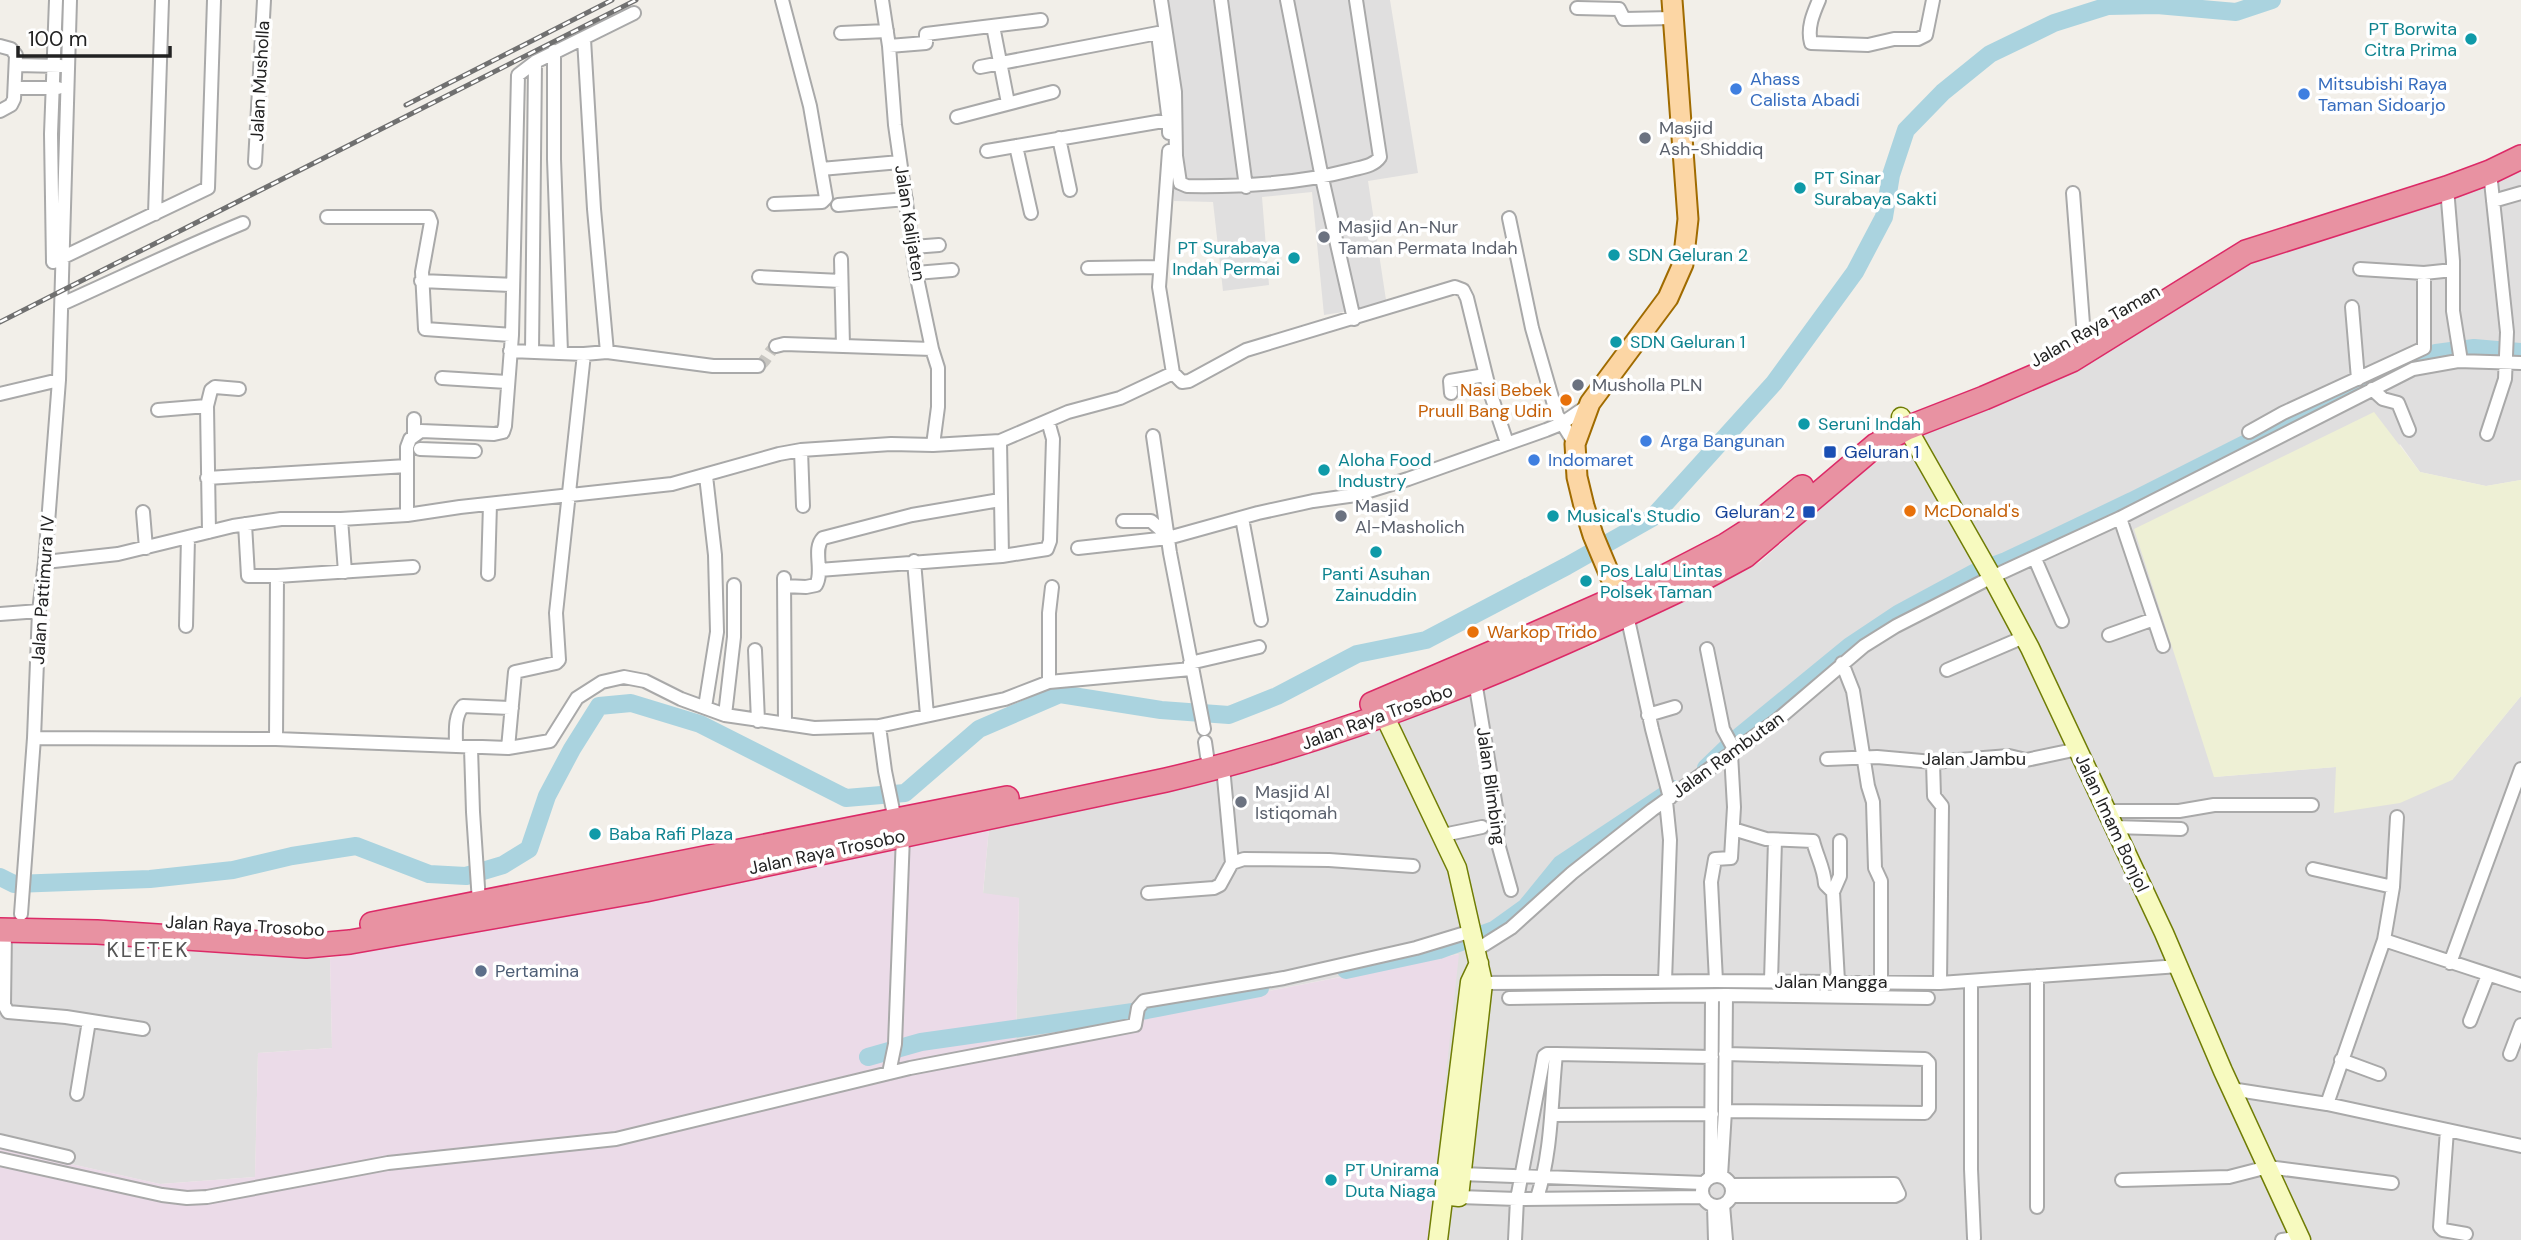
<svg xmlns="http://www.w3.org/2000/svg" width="2521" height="1240" viewBox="0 0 2521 1240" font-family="'DM Sans',sans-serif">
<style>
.residential{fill:#e0dfdf}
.industrial{fill:#ebdbe8}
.farmland{fill:#eef0d5}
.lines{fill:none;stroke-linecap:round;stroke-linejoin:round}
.river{stroke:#aad3df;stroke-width:18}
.street-tunnel{stroke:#c8c6c1;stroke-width:12;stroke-dasharray:12 6;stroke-linecap:butt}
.street-casing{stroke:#a9a9a9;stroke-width:16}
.secondary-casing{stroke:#707d05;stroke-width:21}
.primary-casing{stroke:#a06b00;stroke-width:23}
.highway-casing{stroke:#dc2a67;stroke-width:26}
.street{stroke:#fff;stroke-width:12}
.secondary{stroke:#f7fabf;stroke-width:18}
.primary{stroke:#fcd6a4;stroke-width:19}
.highway{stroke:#e892a2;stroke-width:23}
.rail-casing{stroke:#707070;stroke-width:5}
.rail{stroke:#fff;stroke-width:2.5;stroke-dasharray:8;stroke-linecap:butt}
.culture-dot{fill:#0f9aa8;stroke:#fff;stroke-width:2.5}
.shop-dot{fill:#3f7fe0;stroke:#fff;stroke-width:2.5}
.worship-dot{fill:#6b7280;stroke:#fff;stroke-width:2.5}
.food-dot{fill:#e8710a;stroke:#fff;stroke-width:2.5}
.transit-dot{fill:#1a4fb4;stroke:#fff;stroke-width:2.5}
.service-dot{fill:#5c6f8a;stroke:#fff;stroke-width:2.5}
.labels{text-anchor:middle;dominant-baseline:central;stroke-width:7;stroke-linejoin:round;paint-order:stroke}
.culture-label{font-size:18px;fill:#0d838f;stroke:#fff;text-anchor:start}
.shop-label{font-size:18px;fill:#366cbe;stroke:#fff;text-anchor:start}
.street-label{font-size:18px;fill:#222;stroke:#fff}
.worship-label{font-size:18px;fill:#5b616d;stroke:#fff;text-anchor:start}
.food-label{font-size:18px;fill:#c56008;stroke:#fff;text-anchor:start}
.transit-label{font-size:18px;fill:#164399;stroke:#fff;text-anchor:start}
.service-label{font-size:18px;fill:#4e5e75;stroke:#fff;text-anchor:start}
.quarter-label{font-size:21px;letter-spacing:2px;fill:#555;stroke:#fff}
</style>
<rect width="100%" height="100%" fill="#f2efe9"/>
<path class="residential" d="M 1157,0 L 1390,0 L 1418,173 L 1368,181 L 1386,300 L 1368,308 L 1324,315 L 1312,192 L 1262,197 L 1269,285 L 1223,291 L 1213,202 L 1174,201 L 1171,91 Z
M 2521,160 L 2521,480 L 2486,486 L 2420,472 L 2400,444 L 2214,777 L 2336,767 L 2452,780 L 2521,696 L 2521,1240 L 1428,1240 L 1458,954 L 1016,1040 L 1019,898 L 983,894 L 989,827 L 1229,777 L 1588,647 L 1760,562 L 1855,477 L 1921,433 L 2050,383 L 2134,333 L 2224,272 Z
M 95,938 L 330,958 L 332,1048 L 258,1053 L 255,1177 L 160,1184 L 0,1148 L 0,941 Z"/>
<path class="industrial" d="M 989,827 L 983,893 L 1019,898 L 1016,1040 L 1459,954 L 1428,1240 L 0,1240 L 0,1148 L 160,1184 L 255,1177 L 258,1053 L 332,1048 L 330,958 Z"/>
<path class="farmland" d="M 2374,412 L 2420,472 L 2486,486 L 2521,480 L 2521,696 L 2452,780 L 2400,803 L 2334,813 L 2336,767 L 2214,777 L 2134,529 Z"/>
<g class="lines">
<path class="river" d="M 1706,768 L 1735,740 L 1850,646 L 1898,614 L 1974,573 L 2006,561 L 2132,501 L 2413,359 L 2436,353 L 2474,348 L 2521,352
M 0,877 L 14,884 L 150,879 L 233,870 L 292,856 L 356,846 L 429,874 L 466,876 L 503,865 L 529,849 L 547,796 L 572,749 L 599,706 L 631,703 L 700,724 L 846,798 L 905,793 L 979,729 L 1060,694 L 1161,710 L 1229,715 L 1277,696 L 1357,654 L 1426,640 L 1567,566 L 1652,518 L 1774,383 L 1855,272 L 1884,217 L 1891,175 L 1906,130 L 1943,92 L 1990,54 L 2054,23 L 2108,6 L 2157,5 L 2236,12 L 2272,0
M 1346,970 L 1439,950 L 1494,930 L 1526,907 L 1561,864 L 1674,789
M 868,1057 L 921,1042 L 1147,1010 L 1260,988"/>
<path class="street-tunnel" d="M 758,366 C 767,362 768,351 776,346"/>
<g class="street-casing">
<path id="street" d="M 882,0 L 889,46 L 895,125 L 916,273 L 932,349 L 938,368 L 938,407 L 933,445
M 1161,0 L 1175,92 L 1176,156 L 1180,183 L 1187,186 C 1243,187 1297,184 1351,170 C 1362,167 1374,166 1380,157 L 1356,0
M 1221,0 L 1246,187
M 1287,0 L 1322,178 L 1354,319
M 1819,0 C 1813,14 1807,28 1811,43 L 1868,45 L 1894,39 L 1918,39 L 1926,35 L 1933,0
M 1577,8 L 1619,9 L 1624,19 L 1673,18
M 993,26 L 1008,103
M 841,33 L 887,31
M 584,39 L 594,209 L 607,352
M 1159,42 L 1168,114
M 0,46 L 11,49 L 16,55 L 14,99 L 11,105 L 0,111
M 889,46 L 926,43 L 926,34 L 1041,20
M 554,51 L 554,159 L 561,352
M 16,65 L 61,66
M 980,67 L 1158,33
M 16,88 L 58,88
M 957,117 L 1053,92
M 1059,138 L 1070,190
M 1016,146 L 1031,213
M 987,151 L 1169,120 L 1169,133
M 1169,151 L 1159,287 L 1173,373
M 255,162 L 264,0
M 821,169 L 900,162
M 2447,188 L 2453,261 L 2453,311 L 2461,361
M 2073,193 L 2084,337
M 2493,201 L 2521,193
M 774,204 L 822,202 L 826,198 L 810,106 L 782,0
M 838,205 L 906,199
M 155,214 L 162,0
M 327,217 L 429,217 L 431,222 L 422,272 L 425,329 L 512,335
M 1509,218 L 1532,328 L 1557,415 L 1575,444
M 913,247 L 939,245
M 841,259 L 843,346
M 53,262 L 208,188 L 214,0
M 53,262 L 51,134 L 56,0
M 1088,268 L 1160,267
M 2360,269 L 2424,273 L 2453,270
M 916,273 L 952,270
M 759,277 L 841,281
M 421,281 L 513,285
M 62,304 C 122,277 182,248 243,223
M 2352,307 L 2358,379
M 776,346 L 784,344 L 932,349
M 510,351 L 584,354 L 607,352 L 713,366 L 758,366
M 532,352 L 535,62
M 442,378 L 507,382
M 2372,389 L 2383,399 L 2398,403 L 2409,430
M 1451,393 L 1450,381 L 1485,375
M 0,394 L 59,380
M 158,410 L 207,406
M 2249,432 L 2283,413 L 2424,348 L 2424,273
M 414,434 L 414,419
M 2487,434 L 2505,379 L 2507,332 L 2490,172
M 1153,436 L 1170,553 L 1204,729
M 1000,441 L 1002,556
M 420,449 L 475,451
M 801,450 L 803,506
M 207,478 L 407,466
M 143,512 L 146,548
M 407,515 L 407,447 L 410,439 L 421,431 L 494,434 L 503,432 L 505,426 L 512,335 L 518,75 L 535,62 L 634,13
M 1242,518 L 1261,620
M 2120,518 L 2163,646
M 341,519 L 345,572
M 1123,521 L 1151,521 L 1168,536
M 245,524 L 248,576 L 277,576 L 413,567
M 209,532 L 207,406 L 211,390 L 215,387 L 239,389
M 1078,548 L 1168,538 L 1258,513 L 1313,501 L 1356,495 L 1408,479 L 1546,430 L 1561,424 L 1590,404
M 2035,559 L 2062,621
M 914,561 L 927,715
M 45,562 L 118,554 L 233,526 L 281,519 L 341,519 L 407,515 L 460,507 L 672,484 L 779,454 L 801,450 L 891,444 L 933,445 L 1000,441 L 1068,412 L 1120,398 L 1173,373 L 1182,382 L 1189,381 L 1246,350 L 1455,287 L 1463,290 L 1467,298 L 1490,392 L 1507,443
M 819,570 L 1002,556 L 1047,549 L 1050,541 L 1053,439 L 1048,421
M 488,574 L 490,504
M 784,578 L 785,724
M 784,586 L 806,587 L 816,585 C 824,571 812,549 823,538 L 912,515 L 1000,500
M 0,614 L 39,611
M 1627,615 L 1652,729 L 1670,798
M 186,626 L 188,537
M 2109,635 L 2154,619
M 1707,649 L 1723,729 L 1735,751
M 755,650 L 758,721
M 1190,663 L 1259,647
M 1842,663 L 1853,691 L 1868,786 L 1873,802 L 1875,868 L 1881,881 L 1881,982
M 1947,670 L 2024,637
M 1475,681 L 1498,819 L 1497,840 L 1511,890
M 1049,682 L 1049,613 L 1052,587
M 705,707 L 717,632 L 715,555 L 706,476
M 725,715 L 734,637 L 734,585
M 1648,715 L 1675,707
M 879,726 L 885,771 L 895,820
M 34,738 L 276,739 L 508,748 L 550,741 L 577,698 L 602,682 L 624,677 L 645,681 L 681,699 L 725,715 L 814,728 L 879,726 L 1005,699 L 1049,682 L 1191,669
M 276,739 L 277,576
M 1205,742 L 1207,756
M 456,746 C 456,733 454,716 463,706 L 512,708
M 471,748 L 473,812 L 479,902
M 508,748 L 515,672 L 556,663 L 559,660 L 556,613 L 584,354
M 1827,759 L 1877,757 L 1933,762 L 2009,756 L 2026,760 L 2078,749
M 1933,762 L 1934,796 L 1942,806 L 1940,983
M 1223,767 L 1232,863
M 2107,811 L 2179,811 L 2214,805 L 2312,805
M 2114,827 L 2181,829
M 1733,829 L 1766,839 L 1813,841 C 1817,857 1824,868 1825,884 L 1833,892 L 1838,981
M 1443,835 L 1482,827
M 2313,869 L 2393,887
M 1833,892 L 1840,876 L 1840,841
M 1148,893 L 1214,888 L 1220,885 L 1232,863 L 1244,859 L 1329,860 L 1413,866
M 21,914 L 34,738 L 39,611 L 45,562 L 59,380 L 70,0
M 5,930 L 4,1005 L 8,1012 L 66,1017 L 143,1029
M 2384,940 L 2521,985
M 1476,950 L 1511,928 L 1572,873 L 1652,810 L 1776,721 L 1864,646 L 1896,626 L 1992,577 L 2120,518 L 2413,369 L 2458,361 L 2521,363
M 2450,963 L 2521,769
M 2037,976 L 2037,1207
M 1665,981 L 1670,840 L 1666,801
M 1716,981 L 1711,882 L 1715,859 L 1731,858 L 1734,807 L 1731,754
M 1771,981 L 1775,840
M 1971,981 L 1971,1169 L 1974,1238
M 1483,983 L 1716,981 L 1940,983 L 2179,966
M 1509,998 L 1726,995 L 1928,998
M 2470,1021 L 2488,975
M 1556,1054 L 1712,1057
M 2510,1054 L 2521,1025
M 2341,1060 L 2379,1074
M 889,1073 L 895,1044 L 903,836
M 2231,1089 L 2327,1104 L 2521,1146
M 77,1094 L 89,1021
M 2327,1104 L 2384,940 L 2393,887 L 2397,817
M 1725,1111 L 1925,1113 L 1929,1108 L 1929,1063 L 1925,1059 L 1725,1054
M 1552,1115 L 1712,1114
M 2447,1130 L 2440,1227 L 2443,1230 L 2466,1234
M 0,1141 L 68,1157
M 0,1159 L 162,1195 L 187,1198 L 207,1197 L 388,1163 L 616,1139 L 910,1068 L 1135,1025 L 1138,1008 L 1144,1001 L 1284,978 L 1416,948 L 1472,931
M 1461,1174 L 1704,1183
M1702 1191a15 15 0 1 1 30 0a15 15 0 1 1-30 0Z
M 1721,1176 L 1725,1111 L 1726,995
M 1711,1177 L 1712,996
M 2122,1180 L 2229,1177 L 2268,1167 L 2392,1183
M 1731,1185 L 1894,1184 L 1899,1194 L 1895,1196 L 1732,1196
M 1459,1197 L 1517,1199 L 1703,1197
M 1723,1205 L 1726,1240
M 1714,1206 L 1715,1240
M 1515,1240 L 1517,1199 L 1544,1056 L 1547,1054 L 1556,1054 C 1551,1103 1552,1151 1537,1198
M 2282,1240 L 2300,1237"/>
</g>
<g class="secondary-casing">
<path id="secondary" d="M 1901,417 L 1992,577 L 2030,648 L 2164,933 L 2223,1071 L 2301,1240
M 1384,715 L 1457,868 L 1483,983 L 1459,1197 L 1442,1195
M 1438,1240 L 1470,982 L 1479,963"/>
</g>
<g class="primary-casing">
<path id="primary" d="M 1624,609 L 1593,535 L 1584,506 L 1577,477 L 1575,444 L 1590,403 L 1668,298 L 1683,264 L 1688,219 L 1672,0"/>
</g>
<g class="highway-casing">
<path id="highway" d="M 1372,704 L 1494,652 L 1662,578 L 1726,545 L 1751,529 L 1802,487
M 372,924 L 1007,798
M 0,930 L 97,932 L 306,946 L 350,942 L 645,890 L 1166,780 C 1355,736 1534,660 1708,576 L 1745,556 L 1876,445 L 1907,428 L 1984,398 L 2072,360 L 2246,252 L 2447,188 L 2490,172 L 2521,157"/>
</g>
<use href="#street" class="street"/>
<use href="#secondary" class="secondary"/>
<use href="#primary" class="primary"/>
<use href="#highway" class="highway"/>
<g class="rail-casing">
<path id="rail" d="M 406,105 L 612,0
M 0,322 L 636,0"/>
</g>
<use href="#rail" class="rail"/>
</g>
<g class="culture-dot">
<circle cx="2471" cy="39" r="7"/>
<circle cx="1800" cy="188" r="7"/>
<circle cx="1614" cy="255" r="7"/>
<circle cx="1294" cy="258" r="7"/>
<circle cx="1616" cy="342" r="7"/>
<circle cx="1804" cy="424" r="7"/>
<circle cx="1324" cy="470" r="7"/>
<circle cx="1553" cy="516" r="7"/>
<circle cx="1376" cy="552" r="7"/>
<circle cx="1586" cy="581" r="7"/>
<circle cx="595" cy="834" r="7"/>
<circle cx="1331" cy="1180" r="7"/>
</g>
<g class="shop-dot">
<circle cx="1736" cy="89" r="7"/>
<circle cx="2304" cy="94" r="7"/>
<circle cx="1646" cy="441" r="7"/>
<circle cx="1534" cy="460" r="7"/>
</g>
<g class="worship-dot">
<circle cx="1645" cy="138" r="7"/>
<circle cx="1324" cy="237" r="7"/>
<circle cx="1578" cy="385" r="7"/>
<circle cx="1341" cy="516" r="7"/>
<circle cx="1241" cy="802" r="7"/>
</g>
<g class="food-dot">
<circle cx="1566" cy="400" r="7"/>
<circle cx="1910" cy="511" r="7"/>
<circle cx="1473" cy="632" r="7"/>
</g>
<g class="transit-dot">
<rect x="1823" y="445" width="14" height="14" rx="3.5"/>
<rect x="1802" y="505" width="14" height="14" rx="3.5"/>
</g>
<circle class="service-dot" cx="481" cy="971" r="7"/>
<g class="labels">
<g class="culture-label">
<text x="2457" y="29" text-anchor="end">PT Borwita<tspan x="2457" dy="21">Citra Prima</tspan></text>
<text x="1814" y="178">PT Sinar<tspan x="1814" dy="21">Surabaya Sakti</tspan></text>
<text x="1280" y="248" text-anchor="end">PT Surabaya<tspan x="1280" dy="21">Indah Permai</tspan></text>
<text x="1628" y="255">SDN Geluran 2</text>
<text x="1630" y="342">SDN Geluran 1</text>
<text x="1818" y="424">Seruni Indah</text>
<text x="1338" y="460">Aloha Food<tspan x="1338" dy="21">Industry</tspan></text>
<text x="1567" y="516">Musical's Studio</text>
<text x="1600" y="571">Pos Lalu Lintas<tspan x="1600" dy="21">Polsek Taman</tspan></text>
<text x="1376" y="574" text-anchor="middle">Panti Asuhan<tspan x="1376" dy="21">Zainuddin</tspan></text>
<text x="609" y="834">Baba Rafi Plaza</text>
<text x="1345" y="1170">PT Unirama<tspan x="1345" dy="21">Duta Niaga</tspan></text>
</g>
<g class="shop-label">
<text x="1750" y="79">Ahass<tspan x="1750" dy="21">Calista Abadi</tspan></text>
<text x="2318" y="84">Mitsubishi Raya<tspan x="2318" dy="21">Taman Sidoarjo</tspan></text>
<text x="1660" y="441">Arga Bangunan</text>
<text x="1548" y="460">Indomaret</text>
</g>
<g class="street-label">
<text transform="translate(260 81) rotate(-87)">Jalan Musholla</text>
<text transform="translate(910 223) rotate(81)">Jalan Kalijaten</text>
<text transform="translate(2095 326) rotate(-30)">Jalan Raya Taman</text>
<text transform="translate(43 590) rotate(-86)">Jalan Pattimura IV</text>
<text transform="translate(1377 717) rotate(-20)">Jalan Raya Trosobo</text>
<text transform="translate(1728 755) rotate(-36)">Jalan Rambutan</text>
<text x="1974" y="759">Jalan Jambu</text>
<text transform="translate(1491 786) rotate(82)">Jalan Blimbing</text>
<text transform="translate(2112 823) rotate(65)">Jalan Imam Bonjol</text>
<text transform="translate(827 852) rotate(-12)">Jalan Raya Trosobo</text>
<text transform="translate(245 926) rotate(3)">Jalan Raya Trosobo</text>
<text x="1831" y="982">Jalan Mangga</text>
</g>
<g class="worship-label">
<text x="1659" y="128">Masjid<tspan x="1659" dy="21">Ash-Shiddiq</tspan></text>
<text x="1338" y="227">Masjid An-Nur<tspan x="1338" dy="21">Taman Permata Indah</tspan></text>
<text x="1592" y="385">Musholla PLN</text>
<text x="1355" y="506">Masjid<tspan x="1355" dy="21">Al-Masholich</tspan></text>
<text x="1255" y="792">Masjid Al<tspan x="1255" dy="21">Istiqomah</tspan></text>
</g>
<g class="food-label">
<text x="1552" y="390" text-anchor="end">Nasi Bebek<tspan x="1552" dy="21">Pruull Bang Udin</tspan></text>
<text x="1924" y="511">McDonald's</text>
<text x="1487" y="632">Warkop Trido</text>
</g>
<g class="transit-label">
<text x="1844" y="452">Geluran 1</text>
<text x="1795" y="512" text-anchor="end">Geluran 2</text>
</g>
<g class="service-label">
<text x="495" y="971">Pertamina</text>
</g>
<g class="quarter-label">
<text x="148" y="950">KLETEK</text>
</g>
</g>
<path d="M18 46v10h152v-10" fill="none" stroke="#222222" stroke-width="3.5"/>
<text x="28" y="46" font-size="21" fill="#222222" stroke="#ffffff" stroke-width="5" paint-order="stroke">100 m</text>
</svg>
